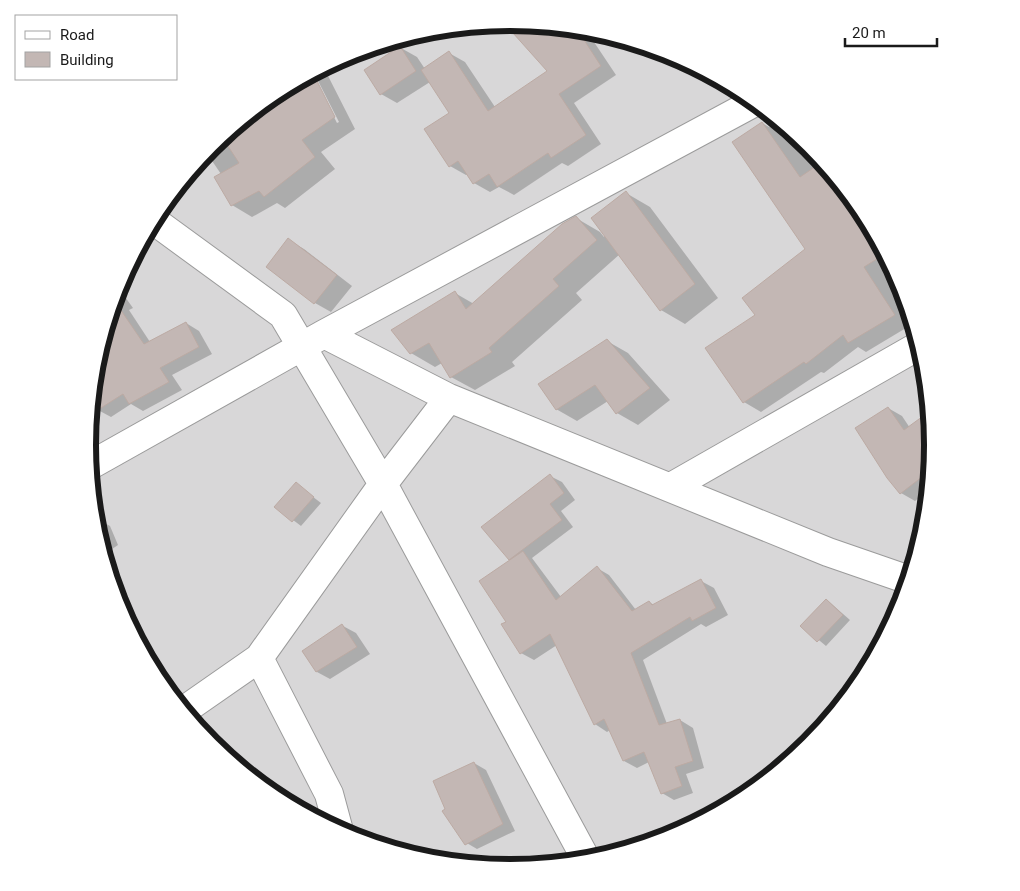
<svg xmlns="http://www.w3.org/2000/svg" width="1020" height="891" viewBox="0 0 1020 891" font-family="Roboto,sans-serif">
<style>
.residential{fill:#d8d7d8}
.shadow{fill:#0003}
.building{fill:#c3b7b4;stroke:#bcaaa3}
.lines{fill:none;stroke-linecap:round;stroke-linejoin:round}
.minor-casing{stroke:#9b9b9b;stroke-width:30}
.minor{stroke:#fff;stroke-width:28}
.rim{fill:none;stroke:#1a1a1a;stroke-width:6}
</style>
<rect width="100%" height="100%" fill="#ece6e0"/>
<path class="residential" d="M88 446a422 422 0 1 1 844 0a422 422 0 1 1-844 0Z"/>
<path class="shadow" d="M 554,27 L 586,30 L 616,75 L 574,103 L 601,144 L 568,166 L 562,163 L 514,195 L 499,187 L 490,192 L 474,183 L 468,174 L 466,175 L 450,166 L 451,114 L 430,82 L 397,103 L 381,94 L 401,48 L 417,57 L 425,69 L 449,53 L 465,62 L 495,107 L 549,71 Z
M 324,68 L 355,129 L 321,152 L 335,169 L 285,208 L 277,203 L 252,217 L 232,205 L 221,174 L 206,152 L 275,94 L 312,74 L 337,123 L 339,122 L 314,73 Z
M 778,121 L 809,147 L 862,211 L 901,284 L 911,317 L 908,319 L 911,325 L 866,352 L 858,347 L 824,373 L 821,372 L 761,412 L 744,402 L 756,315 L 807,249 L 762,123 L 769,127 Z
M 626,193 L 650,207 L 718,298 L 685,324 L 661,310 L 620,254 L 576,293 L 582,300 L 512,362 L 515,366 L 475,390 L 451,377 L 442,363 L 435,367 L 411,353 L 393,330 L 455,293 L 474,304 L 576,218 L 600,232 L 604,237 Z
M 288,240 L 304,249 L 352,286 L 331,312 L 315,303 L 267,266 Z
M 118,287 L 133,308 L 129,310 L 150,342 L 186,323 L 199,331 L 212,354 L 172,375 L 182,390 L 143,411 L 131,404 L 111,417 L 98,410 L 95,363 Z
M 607,341 L 628,353 L 670,400 L 638,425 L 617,413 L 608,401 L 577,421 L 556,409 Z
M 888,408 L 902,416 L 910,428 L 930,412 L 933,446 L 929,490 L 915,501 L 901,493 Z
M 550,476 L 562,482 L 575,500 L 561,511 L 573,527 L 532,558 L 561,597 L 597,568 L 609,575 L 636,610 L 649,602 L 654,605 L 701,581 L 714,588 L 728,615 L 706,627 L 701,624 L 643,660 L 667,724 L 680,720 L 693,728 L 704,768 L 686,774 L 693,793 L 674,800 L 662,793 L 649,762 L 637,768 L 624,761 L 610,730 L 607,732 L 595,724 L 557,645 L 534,660 L 521,653 L 507,622 L 512,560 L 510,559 Z
M 296,484 L 321,503 L 301,526 L 276,507 Z
M 96,518 L 110,526 L 118,545 L 103,555 L 95,528 L 94,519 Z
M 923,534 L 919,547 L 917,546 Z
M 827,600 L 850,620 L 826,646 L 802,626 Z
M 343,626 L 356,633 L 370,654 L 330,679 L 317,672 L 303,652 Z
M 828,720 L 809,745 L 793,758 L 787,751 Z
M 474,763 L 486,770 L 515,831 L 477,849 L 465,842 Z"/>
<path class="building" d="M 510,22 L 577,29 L 601,66 L 559,94 L 586,135 L 551,158 L 548,153 L 497,187 L 489,174 L 473,184 L 458,161 L 449,167 L 424,129 L 449,113 L 421,70 L 449,51 L 488,111 L 547,71 L 504,23 Z
M 400,46 L 416,71 L 380,95 L 364,70 Z
M 313,73 L 335,117 L 302,140 L 315,157 L 264,197 L 259,191 L 231,206 L 214,177 L 239,163 L 222,137 L 275,94 Z
M 762,122 L 800,177 L 822,162 L 870,226 L 885,254 L 864,267 L 895,315 L 848,343 L 843,335 L 806,364 L 804,362 L 743,403 L 705,348 L 755,315 L 742,298 L 805,249 L 732,142 Z
M 626,191 L 695,284 L 660,311 L 591,218 Z
M 576,216 L 597,240 L 553,279 L 559,286 L 489,348 L 492,352 L 450,378 L 429,343 L 410,354 L 391,330 L 455,291 L 466,309 L 562,224 Z
M 288,238 L 337,275 L 314,304 L 266,267 Z
M 114,300 L 144,344 L 186,322 L 199,347 L 160,368 L 169,382 L 129,404 L 123,394 L 90,415 L 95,363 Z
M 607,339 L 650,388 L 616,414 L 595,385 L 556,410 L 538,384 Z
M 888,407 L 904,430 L 930,411 L 933,446 L 931,470 L 900,494 L 887,478 L 855,428 Z
M 550,474 L 564,493 L 550,504 L 562,520 L 509,560 L 481,527 Z
M 296,482 L 314,497 L 292,522 L 274,507 Z
M 523,551 L 556,600 L 597,566 L 632,611 L 649,601 L 652,605 L 701,579 L 716,608 L 692,621 L 690,617 L 631,653 L 659,725 L 680,719 L 693,761 L 675,767 L 682,786 L 661,794 L 644,752 L 623,761 L 604,719 L 594,725 L 550,634 L 520,654 L 501,624 L 506,622 L 479,581 Z
M 826,599 L 843,615 L 817,642 L 800,626 Z
M 342,624 L 357,647 L 316,672 L 302,651 Z
M 474,762 L 503,824 L 465,845 L 442,811 L 445,809 L 433,781 Z"/>
<g class="lines">
<g class="minor-casing">
<path id="minor" d="M 153,220 L 283,315 L 383,484 L 587,861
M 324,334 L 449,398 L 828,552 L 909,580
M 89,466 L 324,334 L 755,102
M 671,487 L 920,345
M 259,658 L 329,794 L 339,831
M 183,711 L 259,658 L 383,484 L 449,398"/>
</g>
<use href="#minor" class="minor"/>
</g>
<path d="M0 0H1020V891H0ZM96 445a414 414 0 1 1 828 0a414 414 0 1 1-828 0Z" fill="#fff" fill-rule="evenodd"/>
<path class="rim" d="M96 445a414 414 0 1 1 828 0a414 414 0 1 1-828 0Z"/>
<rect x="15" y="15" width="162" height="65" fill="#ffffff" stroke="#a3a3a3"/>
<rect x="25" y="31" width="25" height="8" fill="#ffffff" stroke="#a3a3a3"/>
<text x="60" y="40" font-size="15" fill="#1a1a1a">Road</text>
<rect x="25" y="52" width="25" height="15" fill="#c3b7b4" stroke="#a3a3a3"/>
<text x="60" y="65" font-size="15" fill="#1a1a1a">Building</text>
<path d="M845 38v8h92v-8" fill="none" stroke="#1a1a1a" stroke-width="2.5"/>
<text x="852" y="38" font-size="15" fill="#1a1a1a" stroke="#ffffff" stroke-width="4" paint-order="stroke">20 m</text>
</svg>
